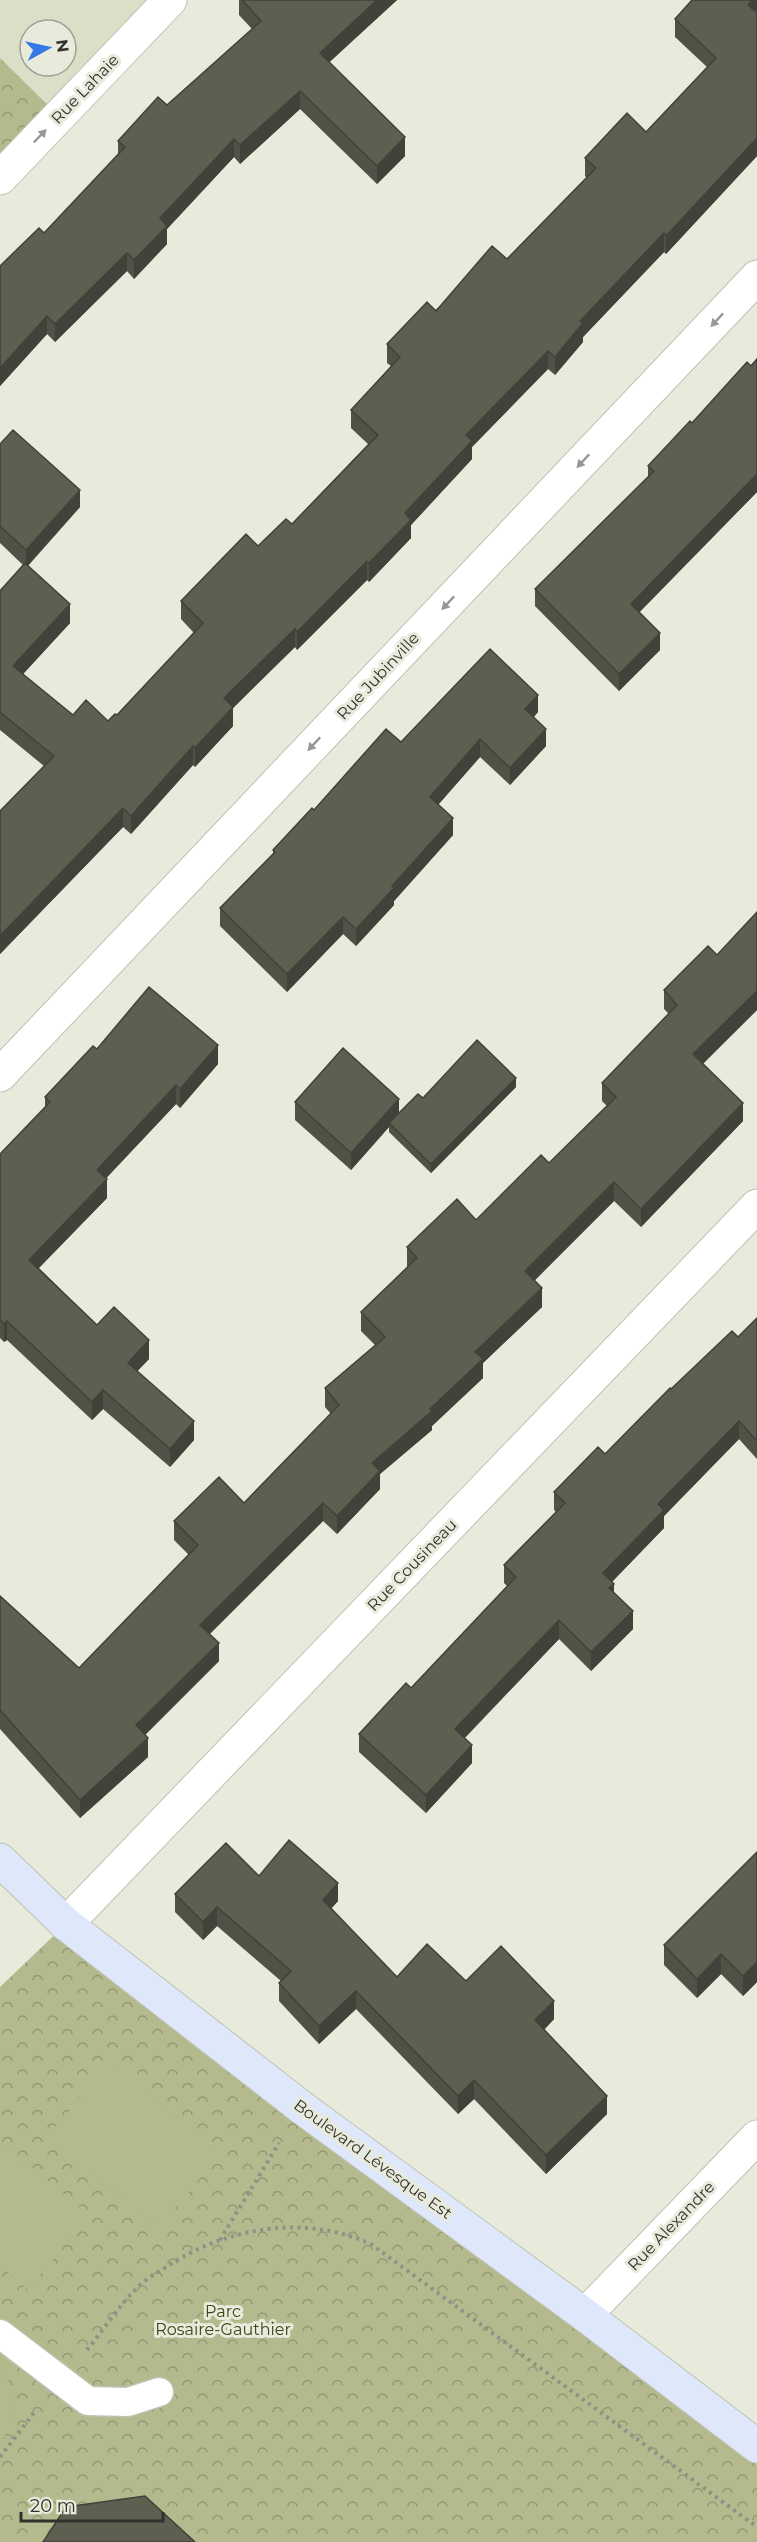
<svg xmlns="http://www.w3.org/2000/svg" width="757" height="2542" viewBox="0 0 757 2542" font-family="Montserrat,sans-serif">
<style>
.built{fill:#dbdfc8;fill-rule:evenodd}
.park{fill:url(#park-crowns)}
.garden{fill:#b4ba8d}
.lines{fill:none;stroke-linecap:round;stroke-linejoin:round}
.lane-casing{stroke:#bfc2b3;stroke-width:31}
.street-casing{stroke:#bfc2b3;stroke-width:35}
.secondary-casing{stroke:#bfc2b3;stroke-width:35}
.path{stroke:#8f9186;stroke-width:4;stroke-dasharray:3 4.5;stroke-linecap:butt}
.lane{stroke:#fff;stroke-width:28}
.street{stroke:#fff;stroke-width:33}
.secondary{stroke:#dee8fa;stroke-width:33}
.wall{fill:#505246}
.shaded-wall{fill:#414239}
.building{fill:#5d5f51;stroke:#414239;stroke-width:1.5}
.oneway{fill:#989996}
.labels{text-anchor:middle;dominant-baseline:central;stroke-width:6;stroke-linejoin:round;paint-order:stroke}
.street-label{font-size:16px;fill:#32332d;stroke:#e8eadb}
.park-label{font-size:16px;fill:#414517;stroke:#e8eadb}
</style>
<defs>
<pattern id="park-crowns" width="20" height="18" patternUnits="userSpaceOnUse" patternTransform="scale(1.5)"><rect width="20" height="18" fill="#b4ba8d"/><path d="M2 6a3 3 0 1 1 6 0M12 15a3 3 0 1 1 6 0" fill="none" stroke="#939874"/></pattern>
</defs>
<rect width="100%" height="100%" fill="#e8eadb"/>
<path class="built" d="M 0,0 L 148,0 L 47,105 L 0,58 ZM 30,30 L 66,30 L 66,66 L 30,66 Z"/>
<path class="park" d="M 0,58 L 59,116 L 0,178 Z
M 66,1924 L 757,2446 L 757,2542 L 0,2542 L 0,1987 Z"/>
<path class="garden" d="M 109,2062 L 220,2154 L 159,2228 L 48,2136 Z
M 0,2141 L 89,2215 L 28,2290 L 0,2266 Z
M 0,2345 L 4,2348 L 14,2423 L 0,2442 Z"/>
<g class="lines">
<g class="lane-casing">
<path id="lane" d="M 0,2334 L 88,2401 L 128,2402 L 159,2392"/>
</g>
<g class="street-casing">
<path id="street" d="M 0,178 L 170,0
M 0,1075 L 757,277
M 66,1924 L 757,1206
M 585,2315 L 757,2137"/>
</g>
<g class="secondary-casing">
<path id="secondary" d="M 0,1860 L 66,1924 L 301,2107 L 585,2315 L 757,2446"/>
</g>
<path class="path" d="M 220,2240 L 279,2143
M 87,2350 C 104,2329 120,2304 139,2286 C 147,2278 157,2273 166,2267 C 227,2227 304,2214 371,2244 L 757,2527
M 0,2457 L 36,2410"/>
<use href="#lane" class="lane"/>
<use href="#street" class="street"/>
<use href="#secondary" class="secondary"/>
</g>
<path class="wall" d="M 239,0 L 397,0 L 329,62 L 405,156 L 377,184 L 300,109 L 240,164 L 234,157 L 167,229 L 167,244 L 134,279 L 127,271 L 55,342 L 47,334 L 0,386 L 0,266 L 44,233 L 118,155 L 118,141 L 167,105 L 252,29 L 239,15 Z
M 756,12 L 757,13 L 757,156 L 666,254 L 664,252 L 583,337 L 583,342 L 555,375 L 548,369 L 472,447 L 472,459 L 411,525 L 411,538 L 369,582 L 367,580 L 297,650 L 295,647 L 233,708 L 233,726 L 195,767 L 193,765 L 131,834 L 123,827 L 0,954 L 0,811 L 44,766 L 0,730 L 0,591 L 23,565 L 0,543 L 0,444 L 80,507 L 28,566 L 70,623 L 23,674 L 73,715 L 108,721 L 117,715 L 194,633 L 181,619 L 181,601 L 258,546 L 292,524 L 368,444 L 351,428 L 351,410 L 391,366 L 387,363 L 387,344 L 507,259 L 587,178 L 585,176 L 585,158 L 646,132 L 707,67 L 675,37 L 675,19 Z
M 757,359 L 757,492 L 639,612 L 660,650 L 619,691 L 535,606 L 535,589 L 648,478 L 648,466 Z
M 538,712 L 534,717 L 546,746 L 510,785 L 480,757 L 438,805 L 453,835 L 394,901 L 394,905 L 356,946 L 343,934 L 287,992 L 220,926 L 220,908 L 273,854 L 273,850 L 314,810 L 401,742 Z
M 757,912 L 757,1010 L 703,1064 L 743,1121 L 641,1227 L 614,1201 L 534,1281 L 542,1307 L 483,1363 L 483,1378 L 432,1426 L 432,1430 L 380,1474 L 380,1489 L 337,1534 L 323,1521 L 210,1634 L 219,1661 L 145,1735 L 148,1757 L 80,1818 L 0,1729 L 0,1596 L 79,1668 L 189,1555 L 174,1540 L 174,1521 L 244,1503 L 331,1414 L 325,1407 L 325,1388 L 375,1345 L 361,1331 L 361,1312 L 408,1267 L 407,1266 L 407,1247 L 476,1220 L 549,1163 L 607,1106 L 602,1101 L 602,1083 L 669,1014 L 664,1009 L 664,990 L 717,955 Z
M 97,1049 L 218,1064 L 180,1108 L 176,1104 L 106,1178 L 107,1198 L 39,1268 L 97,1325 L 149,1359 L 137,1371 L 194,1440 L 170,1467 L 103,1409 L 92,1420 L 7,1340 L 4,1342 L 0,1338 L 0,1154 L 45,1107 L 45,1097 Z
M 516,1087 L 431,1173 L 389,1132 L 389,1127 L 351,1170 L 295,1120 L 295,1102 L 399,1113 L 423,1098 Z
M 757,1318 L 757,1459 L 739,1439 L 664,1516 L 664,1528 L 612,1582 L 614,1592 L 633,1629 L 591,1671 L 559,1639 L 465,1738 L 472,1763 L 426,1813 L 359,1752 L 359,1734 L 411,1688 L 508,1587 L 504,1583 L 504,1565 L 556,1512 L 554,1510 L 554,1492 L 605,1454 L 671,1389 L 738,1337 Z
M 757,1852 L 757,1982 L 743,1996 L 721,1974 L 697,1998 L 664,1965 L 664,1945 Z
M 259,1876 L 338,1901 L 331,1908 L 397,1977 L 466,1981 L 554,2019 L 544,2030 L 607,2114 L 546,2174 L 474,2099 L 458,2114 L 356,2009 L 319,2044 L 279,2001 L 279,1983 L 281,1981 L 217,1926 L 203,1940 L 175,1912 L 175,1894 Z"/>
<path class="shaded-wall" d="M 377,0 L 397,0 L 320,71 L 320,53 Z
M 752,0 L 757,0 L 757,11 L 748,23 L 748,5 Z
M 300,91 L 300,109 L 240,164 L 240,145 Z
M 405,137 L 405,156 L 377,184 L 377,166 Z
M 757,138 L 757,156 L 666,254 L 666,236 Z
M 234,139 L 234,157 L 167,229 L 167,244 L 134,279 L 134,260 L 160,218 Z
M 664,233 L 664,252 L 583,337 L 583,342 L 555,375 L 555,357 L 580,321 Z
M 127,253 L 127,271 L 55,342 L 55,324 Z
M 47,316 L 47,334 L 0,386 L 0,368 Z
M 548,351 L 548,369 L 472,447 L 472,459 L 411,525 L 411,538 L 369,582 L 369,563 L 405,513 L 466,435 Z
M 757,474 L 757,492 L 631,621 L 631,604 Z
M 80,490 L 80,507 L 26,567 L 26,550 Z
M 367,561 L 367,580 L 297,650 L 297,632 Z
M 70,604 L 70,623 L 13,685 L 13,666 Z
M 295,629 L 295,647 L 233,708 L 233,726 L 195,767 L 195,748 L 224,698 Z
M 660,633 L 660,650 L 619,691 L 619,674 Z
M 538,695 L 538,712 L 525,726 L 525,709 Z
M 546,729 L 546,746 L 510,785 L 510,768 Z
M 480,739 L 480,757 L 430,814 L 430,797 Z
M 193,746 L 193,765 L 131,834 L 131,816 Z
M 123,808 L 123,827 L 0,954 L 0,936 Z
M 453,818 L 453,835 L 394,901 L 394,905 L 356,946 L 356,929 L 392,886 Z
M 343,917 L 343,934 L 287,992 L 287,974 Z
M 757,991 L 757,1010 L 693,1073 L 693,1054 Z
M 218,1045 L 218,1064 L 180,1108 L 180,1089 Z
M 516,1078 L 516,1087 L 431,1173 L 431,1164 Z
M 176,1085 L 176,1104 L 97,1188 L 97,1170 Z
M 399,1099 L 399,1116 L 389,1123 L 389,1127 L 351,1170 L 351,1153 Z
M 743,1103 L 743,1121 L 641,1227 L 641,1209 Z
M 107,1179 L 107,1198 L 29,1278 L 29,1260 Z
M 614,1182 L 614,1201 L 525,1290 L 525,1271 Z
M 542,1288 L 542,1307 L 483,1363 L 483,1378 L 432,1426 L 432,1430 L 380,1474 L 380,1489 L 337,1534 L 337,1516 L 372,1463 L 430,1409 L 475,1352 Z
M 7,1321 L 7,1340 L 4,1342 L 4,1324 Z
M 149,1340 L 149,1359 L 128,1381 L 128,1363 Z
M 103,1390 L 103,1409 L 92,1420 L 92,1402 Z
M 194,1421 L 194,1440 L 170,1467 L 170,1449 Z
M 739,1421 L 739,1439 L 664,1516 L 664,1528 L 603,1591 L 603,1573 L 658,1504 Z
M 323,1503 L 323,1521 L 200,1643 L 200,1625 Z
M 614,1584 L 614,1602 L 609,1588 Z
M 633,1611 L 633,1629 L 591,1671 L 591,1652 Z
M 559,1620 L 559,1639 L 455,1747 L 455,1729 Z
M 219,1643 L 219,1661 L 136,1744 L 136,1725 Z
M 148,1738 L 148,1757 L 80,1818 L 80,1800 Z
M 472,1745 L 472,1763 L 426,1813 L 426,1795 Z
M 338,1883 L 338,1901 L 323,1918 L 323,1900 Z
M 217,1907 L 217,1926 L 203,1940 L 203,1922 Z
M 721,1954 L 721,1974 L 697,1998 L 697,1979 Z
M 757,1962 L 757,1982 L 743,1996 L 743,1976 Z
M 356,1991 L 356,2009 L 319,2044 L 319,2026 Z
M 554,2001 L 554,2019 L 535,2039 L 535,2020 Z
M 474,2080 L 474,2099 L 458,2114 L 458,2096 Z
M 607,2096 L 607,2114 L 546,2174 L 546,2155 Z"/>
<path class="building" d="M 242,0 L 377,0 L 320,53 L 405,137 L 377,166 L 300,91 L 240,145 L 234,139 L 160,218 L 167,226 L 134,260 L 127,253 L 55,324 L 47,316 L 0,368 L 0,266 L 39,228 L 44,233 L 125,147 L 118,141 L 158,97 L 167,105 L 261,21 Z
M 692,0 L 752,0 L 748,5 L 757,13 L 757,138 L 666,236 L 664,233 L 580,321 L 583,323 L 555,357 L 548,351 L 466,435 L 472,441 L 405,513 L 411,520 L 369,563 L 367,561 L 297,632 L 295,629 L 224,698 L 233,707 L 195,748 L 193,746 L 131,816 L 123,808 L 0,936 L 0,811 L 54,756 L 0,712 L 0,591 L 25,563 L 70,604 L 13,666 L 73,715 L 86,700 L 108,721 L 115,714 L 117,715 L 203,623 L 181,601 L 246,534 L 258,546 L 286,519 L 292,524 L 378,435 L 351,410 L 400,357 L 387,344 L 427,302 L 436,311 L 492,246 L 507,259 L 596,168 L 585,158 L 627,113 L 646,132 L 716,58 L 675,19 Z
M 757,359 L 757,474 L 631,604 L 660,633 L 619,674 L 535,589 L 654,471 L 648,466 L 690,421 L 692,423 L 747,362 L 751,366 Z
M 13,430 L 80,490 L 26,550 L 0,526 L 0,444 Z
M 490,649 L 538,695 L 525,709 L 546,729 L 510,768 L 480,739 L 430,797 L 453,818 L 392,886 L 394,888 L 356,929 L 343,917 L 287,974 L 220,908 L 275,852 L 273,850 L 312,808 L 314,810 L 386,729 L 401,742 Z
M 757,912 L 757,991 L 693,1054 L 743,1103 L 641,1209 L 614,1182 L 525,1271 L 542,1288 L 475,1352 L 483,1359 L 430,1409 L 432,1411 L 372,1463 L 380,1471 L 337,1516 L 323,1503 L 200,1625 L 219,1643 L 136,1725 L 148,1738 L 80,1800 L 0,1710 L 0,1596 L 79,1668 L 198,1545 L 174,1521 L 219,1477 L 244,1503 L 339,1405 L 325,1388 L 385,1337 L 361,1312 L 417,1258 L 407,1247 L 457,1199 L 476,1220 L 541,1155 L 549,1163 L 616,1097 L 602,1083 L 677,1005 L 664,990 L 708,946 L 717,955 Z
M 149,987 L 218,1045 L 180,1089 L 176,1085 L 97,1170 L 107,1179 L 29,1260 L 97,1325 L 114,1307 L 149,1340 L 128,1363 L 194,1421 L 170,1449 L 103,1390 L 92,1402 L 7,1321 L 4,1324 L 0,1320 L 0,1154 L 50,1102 L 45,1097 L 93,1046 L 97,1049 Z
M 477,1040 L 516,1078 L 431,1164 L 389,1123 L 418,1094 L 423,1098 Z
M 343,1048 L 399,1099 L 351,1153 L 295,1102 Z
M 757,1318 L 757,1441 L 739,1421 L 658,1504 L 664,1510 L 603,1573 L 614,1584 L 609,1588 L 633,1611 L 591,1652 L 559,1620 L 455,1729 L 472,1745 L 426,1795 L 359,1734 L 406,1683 L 411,1688 L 516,1577 L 504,1565 L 565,1503 L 554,1492 L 598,1447 L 605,1454 L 670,1388 L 671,1389 L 732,1331 L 738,1337 Z
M 289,1840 L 338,1883 L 323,1900 L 397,1977 L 427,1944 L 466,1981 L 501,1946 L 554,2001 L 535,2020 L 607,2096 L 546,2155 L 474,2080 L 458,2096 L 356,1991 L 319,2026 L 279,1983 L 291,1971 L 217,1907 L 203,1922 L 175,1894 L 226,1843 L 259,1876 Z
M 757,1852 L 757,1962 L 743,1976 L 721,1954 L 697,1979 L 664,1945 Z
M 145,2496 L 195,2542 L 43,2542 L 66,2507 Z"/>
<defs><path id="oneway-solid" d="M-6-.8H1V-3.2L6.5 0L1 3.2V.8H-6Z" transform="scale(1.5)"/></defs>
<g class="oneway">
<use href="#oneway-solid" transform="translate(40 136) rotate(-46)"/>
<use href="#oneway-solid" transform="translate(717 320) rotate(133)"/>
<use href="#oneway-solid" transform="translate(583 461) rotate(133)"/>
<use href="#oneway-solid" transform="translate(448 603) rotate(133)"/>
<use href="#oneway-solid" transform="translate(314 744) rotate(133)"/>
</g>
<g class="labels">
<g class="street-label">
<text transform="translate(85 89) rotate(-46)">Rue Lahaie</text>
<text transform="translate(378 676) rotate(-47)">Rue Jubinville</text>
<text transform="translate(412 1565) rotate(-46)">Rue Cousineau</text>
<text transform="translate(373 2159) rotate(36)">Boulevard Lévesque Est</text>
<text transform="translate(671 2226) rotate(-46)">Rue Alexandre</text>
</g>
<g class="park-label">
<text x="223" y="2311">Parc<tspan x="223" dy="18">Rosaire-Gauthier</tspan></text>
</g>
</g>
<g transform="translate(48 48) rotate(82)"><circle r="28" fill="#e8eadb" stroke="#9fa195" stroke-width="1.5"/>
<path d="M0-4.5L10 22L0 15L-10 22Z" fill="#3577e5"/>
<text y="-9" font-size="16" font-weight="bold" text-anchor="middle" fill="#32332d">N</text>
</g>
<path d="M21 2512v9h142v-9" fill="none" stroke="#32332d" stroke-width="3"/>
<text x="30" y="2512" font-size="18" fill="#32332d" stroke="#e8eadb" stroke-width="4.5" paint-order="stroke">20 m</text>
</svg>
